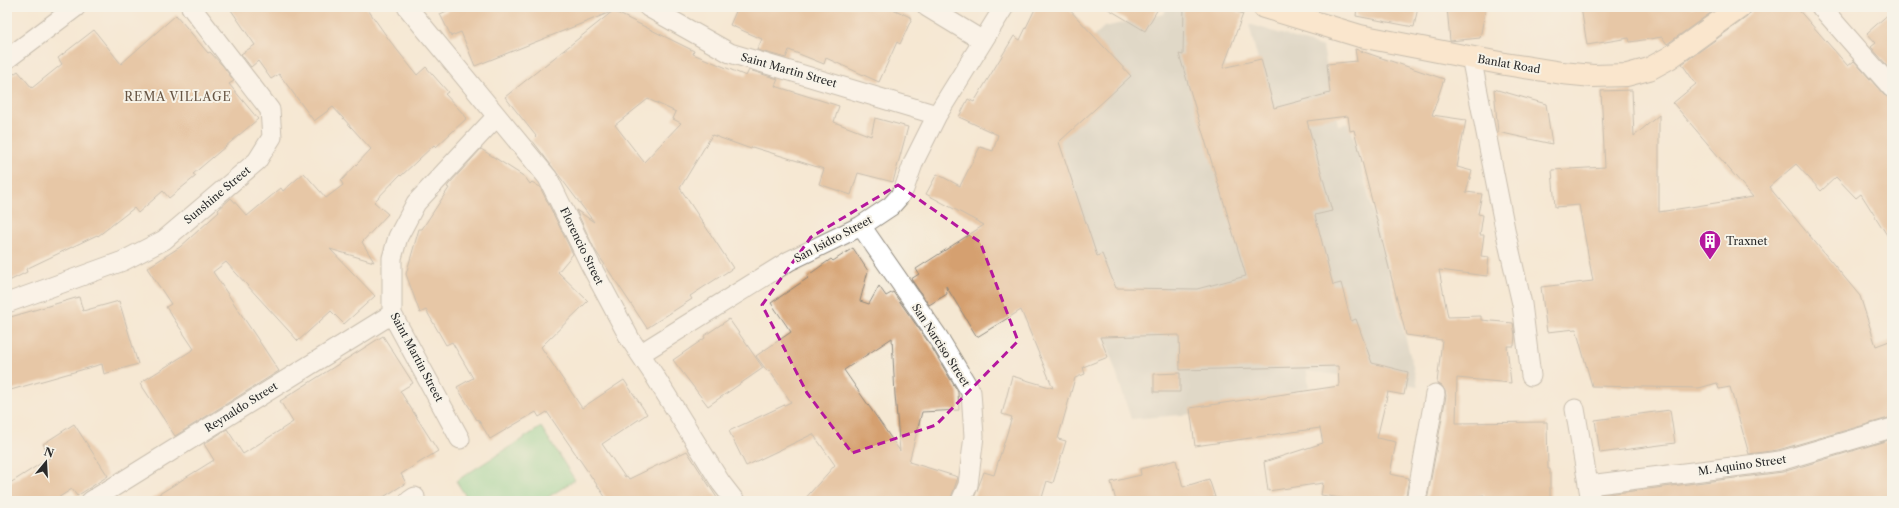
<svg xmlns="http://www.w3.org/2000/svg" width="1899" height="508" viewBox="0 0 1899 508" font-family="'Libre Caslon Text',serif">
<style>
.industrial{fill:#c5c5b8}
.green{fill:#85d392;stroke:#587f5e}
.building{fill:#d5a06f;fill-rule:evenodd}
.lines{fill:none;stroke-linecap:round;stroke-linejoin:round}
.street-casing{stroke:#908a7f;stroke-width:21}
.secondary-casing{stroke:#908a7f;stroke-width:24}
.street{stroke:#fff;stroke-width:19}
.secondary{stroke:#fee4c5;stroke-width:22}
.marked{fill:none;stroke:#b5179e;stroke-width:3;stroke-dasharray:8 5;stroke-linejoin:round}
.labels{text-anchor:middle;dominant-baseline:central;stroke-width:4;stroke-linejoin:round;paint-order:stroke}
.street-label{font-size:11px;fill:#2b2b2b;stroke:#f7f3e8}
.poi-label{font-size:11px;fill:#2b2b2b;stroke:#f7f3e8;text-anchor:start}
.neighbourhood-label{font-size:12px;letter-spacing:1px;fill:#665443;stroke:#f7f3e8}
</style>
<rect width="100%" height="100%" fill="#f7f3e8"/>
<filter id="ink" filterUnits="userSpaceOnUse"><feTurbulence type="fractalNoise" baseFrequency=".025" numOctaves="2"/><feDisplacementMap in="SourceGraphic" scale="8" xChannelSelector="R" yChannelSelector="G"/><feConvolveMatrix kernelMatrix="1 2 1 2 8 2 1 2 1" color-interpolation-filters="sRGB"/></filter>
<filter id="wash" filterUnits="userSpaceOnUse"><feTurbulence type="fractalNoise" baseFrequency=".012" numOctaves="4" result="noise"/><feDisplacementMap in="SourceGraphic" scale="16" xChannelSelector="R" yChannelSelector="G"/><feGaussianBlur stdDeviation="0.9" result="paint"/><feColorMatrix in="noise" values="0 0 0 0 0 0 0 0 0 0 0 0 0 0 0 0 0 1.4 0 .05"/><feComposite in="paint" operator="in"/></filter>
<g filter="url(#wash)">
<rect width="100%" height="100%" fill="#f5e8d3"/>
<path class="industrial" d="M 1167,7 L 1209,7 L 1229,77 L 1260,69 L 1249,24 L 1323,47 L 1338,125 L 1350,123 L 1418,386 L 1307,371 L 1309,388 L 1194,414 L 1131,419 L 1103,332 L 1001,123 L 1104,27 L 1164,14 Z"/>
<path class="green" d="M 541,427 L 575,480 L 542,501 L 469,501 L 456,481 Z"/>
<g id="blocks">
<path class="building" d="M 229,7 L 366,7 L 390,41 L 417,75 L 426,67 L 448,92 L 445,94 L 467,118 L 436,147 L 434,145 L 401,176 L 400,175 L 374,202 L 388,214 L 362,242 L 374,262 L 330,249 L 375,296 L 344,324 L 331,311 L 298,341 L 226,262 L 213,272 L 279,371 L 175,436 L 140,383 L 194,349 L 166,307 L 171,304 L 147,268 L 180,247 L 219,212 L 218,210 L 231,198 L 247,216 L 281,188 L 283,191 L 304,173 L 326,198 L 343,185 L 341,181 L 371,149 L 333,107 L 314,121 L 279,74 L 271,79 L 258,61 L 251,67 L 241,54 L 255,45 Z
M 456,7 L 620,7 L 621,8 L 475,66 L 461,32 L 451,36 L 440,14 Z
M 738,7 L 889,7 L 912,18 L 900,44 L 897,42 L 879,82 L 826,58 L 824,64 L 789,50 L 786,58 L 757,50 L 762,39 L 730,25 Z
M 1036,7 L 1067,7 L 1131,76 L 1059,142 L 1097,256 L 1102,254 L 1116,288 L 1197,289 L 1246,276 L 1179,54 L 1183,55 L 1184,7 L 1225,7 L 1243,14 L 1223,68 L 1261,59 L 1274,108 L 1330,93 L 1327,64 L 1357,61 L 1355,49 L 1444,79 L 1432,115 L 1466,120 L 1457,167 L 1472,171 L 1466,192 L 1482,194 L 1478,214 L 1483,215 L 1480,235 L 1484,235 L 1481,256 L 1489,257 L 1487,276 L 1439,270 L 1448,317 L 1481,316 L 1481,320 L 1513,323 L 1515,335 L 1514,346 L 1507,346 L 1511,383 L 1457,378 L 1456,423 L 1547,422 L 1548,469 L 1550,469 L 1550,501 L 1484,501 L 1484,495 L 1450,501 L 1427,501 L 1446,396 L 1445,391 L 1442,386 L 1437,383 L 1442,340 L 1406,335 L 1354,130 L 1350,131 L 1348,116 L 1307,121 L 1332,211 L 1315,215 L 1333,285 L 1341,283 L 1351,321 L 1356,319 L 1372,363 L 1408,372 L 1404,395 L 1388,392 L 1377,438 L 1396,442 L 1390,474 L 1409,478 L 1405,501 L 1361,501 L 1321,495 L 1323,483 L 1268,491 L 1264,462 L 1323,443 L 1320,428 L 1195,446 L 1190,408 L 1339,386 L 1338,366 L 1180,370 L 1179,335 L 1100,337 L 1108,357 L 1083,367 L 1085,374 L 1075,378 L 1058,439 L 1066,441 L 1053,483 L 1047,481 L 1041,501 L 973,501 L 984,472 L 994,475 L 1012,417 L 1002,414 L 1012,376 L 1053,388 L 1021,310 L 977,337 L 946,286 L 947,294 L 929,305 L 911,279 L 919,274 L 916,269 L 984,225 L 926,194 L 937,174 L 960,186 L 980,147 L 993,151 L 998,135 L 959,117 L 968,99 L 974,102 L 1014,36 L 1020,40 Z
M 1105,7 L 1159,7 L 1145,31 Z
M 1357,7 L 1418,7 L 1414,27 L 1356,16 Z
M 1447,7 L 1486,7 L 1480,38 L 1450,41 Z
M 1581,7 L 1719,7 L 1667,44 L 1662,37 L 1630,42 L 1629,38 L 1587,45 Z
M 1752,7 L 1796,7 L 1848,66 L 1854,61 L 1884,95 L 1892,99 L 1892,243 L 1861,194 L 1856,198 L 1836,177 L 1821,191 L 1796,164 L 1769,187 L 1860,296 L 1876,346 L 1892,340 L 1892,417 L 1778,450 L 1749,454 L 1730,387 L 1719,389 L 1717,383 L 1699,388 L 1592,386 L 1576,329 L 1547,332 L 1541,287 L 1593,281 L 1579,205 L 1555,207 L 1552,170 L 1605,167 L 1601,91 L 1632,90 L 1634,136 L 1659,115 L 1659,212 L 1753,197 L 1673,103 L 1696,84 L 1682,64 L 1747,17 L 1751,12 Z
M 613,11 L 694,51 L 693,54 L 746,76 L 749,70 L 778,79 L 775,86 L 839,106 L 834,122 L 871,136 L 875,118 L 908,127 L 893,182 L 858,173 L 851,195 L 819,184 L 824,169 L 752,147 L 751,149 L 712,135 L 680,188 L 733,268 L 690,296 L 692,299 L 647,328 L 595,250 L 576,210 L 594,222 L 532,140 L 536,136 L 505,97 ZM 648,99 L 676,112 L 673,119 L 681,123 L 644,162 L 615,125 Z
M 1892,11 L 1892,71 L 1871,47 L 1876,43 L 1867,33 Z
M 176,15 L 208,53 L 210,52 L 223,66 L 234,81 L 229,84 L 258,119 L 193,174 L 196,176 L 169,198 L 163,191 L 138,213 L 134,208 L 98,236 L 97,235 L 26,269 L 27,272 L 7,282 L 7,79 L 18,71 L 32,88 L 62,64 L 58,58 L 94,30 L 121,64 Z
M 1494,89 L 1546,104 L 1552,144 L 1498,132 Z
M 481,149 L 525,177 L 530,184 L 532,182 L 540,187 L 573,254 L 558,272 L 588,301 L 541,347 L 582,408 L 624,380 L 647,414 L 602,444 L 625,477 L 627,476 L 629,479 L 687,451 L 719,501 L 608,501 L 547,412 L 539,417 L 536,412 L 490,439 L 478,419 L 477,420 L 457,387 L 473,378 L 452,342 L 446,345 L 426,310 L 420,313 L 406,274 L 419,229 L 422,229 L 449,188 L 447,187 L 449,184 Z
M 853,248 L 868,271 L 860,301 L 869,304 L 879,286 L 886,296 L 893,292 L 929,343 L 958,392 L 959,410 L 922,412 L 909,462 L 958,477 L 950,501 L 803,501 L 835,465 L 813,434 L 746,466 L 729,431 L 791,402 L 769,370 L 767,371 L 756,356 L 791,332 L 771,303 L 808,278 L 807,276 L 831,259 L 833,261 ZM 892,338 L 895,395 L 900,451 L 844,370 Z
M 79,297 L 83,311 L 119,301 L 138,364 L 104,374 L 102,364 L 7,391 L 7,318 Z
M 729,319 L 763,368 L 708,406 L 673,360 L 705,338 L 704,336 Z
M 383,336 L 413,383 L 400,391 L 438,451 L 401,474 L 406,483 L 377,501 L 148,501 L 214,460 L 204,444 L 227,429 L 243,454 L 293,422 L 280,401 Z
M 1180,373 L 1180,392 L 1154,392 L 1154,374 Z
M 1670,410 L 1675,443 L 1600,453 L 1595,420 Z
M 74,424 L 108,476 L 77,496 L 72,489 L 53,501 L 7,501 L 7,485 L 51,457 L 43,444 Z
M 1892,439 L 1892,501 L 1602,501 L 1601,495 L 1783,472 Z
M 1176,460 L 1183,487 L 1209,479 L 1215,497 L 1201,501 L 1116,501 L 1111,482 L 1141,475 L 1140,469 Z"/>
</g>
</g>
<g filter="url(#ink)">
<use href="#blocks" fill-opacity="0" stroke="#908a7f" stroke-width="1"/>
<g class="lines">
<g class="street-casing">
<path id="street" d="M 407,7 L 548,178 L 590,264 L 630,339 L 654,375 L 721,483 L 735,501
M 648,7 L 730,53 L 937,115
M 927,7 L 983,41
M 1821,7 L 1892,88
M 1471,57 L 1506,234 L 1522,304 L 1531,376
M 7,59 L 76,7
M 861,226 L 938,337 L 971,392 L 974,436 L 968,485 L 961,501
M 7,303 L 123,261 L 164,240 L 257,161 L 272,137 L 270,110 L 191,7
M 640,354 L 789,261 L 861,226 L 891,206 L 899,197 L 904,189 L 914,161 L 937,115 L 1004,7
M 1575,409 L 1591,501
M 460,439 L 392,314 L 392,258 L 398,237 L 416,203 L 497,116
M 1589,485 L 1780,461 L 1892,428
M 91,501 L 392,314
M 409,501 L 415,497
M 1416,501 L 1435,394"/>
</g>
<g class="secondary-casing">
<path id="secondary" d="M 1264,7 L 1360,36 L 1505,64 L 1562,73 L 1593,76 L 1627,75 L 1649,69 L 1669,58 L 1740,7"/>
</g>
<use href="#street" class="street"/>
<use href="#secondary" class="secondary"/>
</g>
</g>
<path d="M0 0H1899V508H0ZM 898,185 L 980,242 L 1018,341 L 936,425 L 852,453 L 807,393 L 762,305 L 811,237 Z" fill="#f5e8d3" fill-opacity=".55" fill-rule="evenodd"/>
<path class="marked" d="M 898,185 L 980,242 L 1018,341 L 936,425 L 852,453 L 807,393 L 762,305 L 811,237 Z"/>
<defs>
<g id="building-pin" transform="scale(1.15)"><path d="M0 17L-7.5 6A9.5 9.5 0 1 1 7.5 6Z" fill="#b5179e" stroke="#f7f3e8"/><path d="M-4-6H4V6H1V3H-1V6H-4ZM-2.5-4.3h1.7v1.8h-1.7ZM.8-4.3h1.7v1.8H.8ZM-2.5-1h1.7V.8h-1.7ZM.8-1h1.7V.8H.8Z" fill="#fff"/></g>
</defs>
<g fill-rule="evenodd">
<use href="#building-pin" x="1710" y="241"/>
</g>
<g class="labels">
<g class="street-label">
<text transform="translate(1509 64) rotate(10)">Banlat Road</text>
<text transform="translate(789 70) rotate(16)">Saint Martin Street</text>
<text transform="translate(217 195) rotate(-40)">Sunshine Street</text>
<text transform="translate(833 239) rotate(-28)">San Isidro Street</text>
<text transform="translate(582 246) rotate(64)">Florencio Street</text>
<text transform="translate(941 345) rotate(57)">San Narciso Street</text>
<text transform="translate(417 357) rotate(62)">Saint Martin Street</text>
<text transform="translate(241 407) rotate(-32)">Reynaldo Street</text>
<text transform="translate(1742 465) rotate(-8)">M. Aquino Street</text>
</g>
<g class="poi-label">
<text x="1726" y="241">Traxnet</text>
</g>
<g class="neighbourhood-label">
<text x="178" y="96">REMA VILLAGE</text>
</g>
</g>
<rect width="1899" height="508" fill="none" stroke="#f7f3e8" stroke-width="24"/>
<g transform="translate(46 462) rotate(18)" stroke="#f7f3e8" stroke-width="3" paint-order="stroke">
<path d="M0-3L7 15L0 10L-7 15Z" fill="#2b2b2b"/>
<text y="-6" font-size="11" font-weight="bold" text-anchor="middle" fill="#2b2b2b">N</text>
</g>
</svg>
